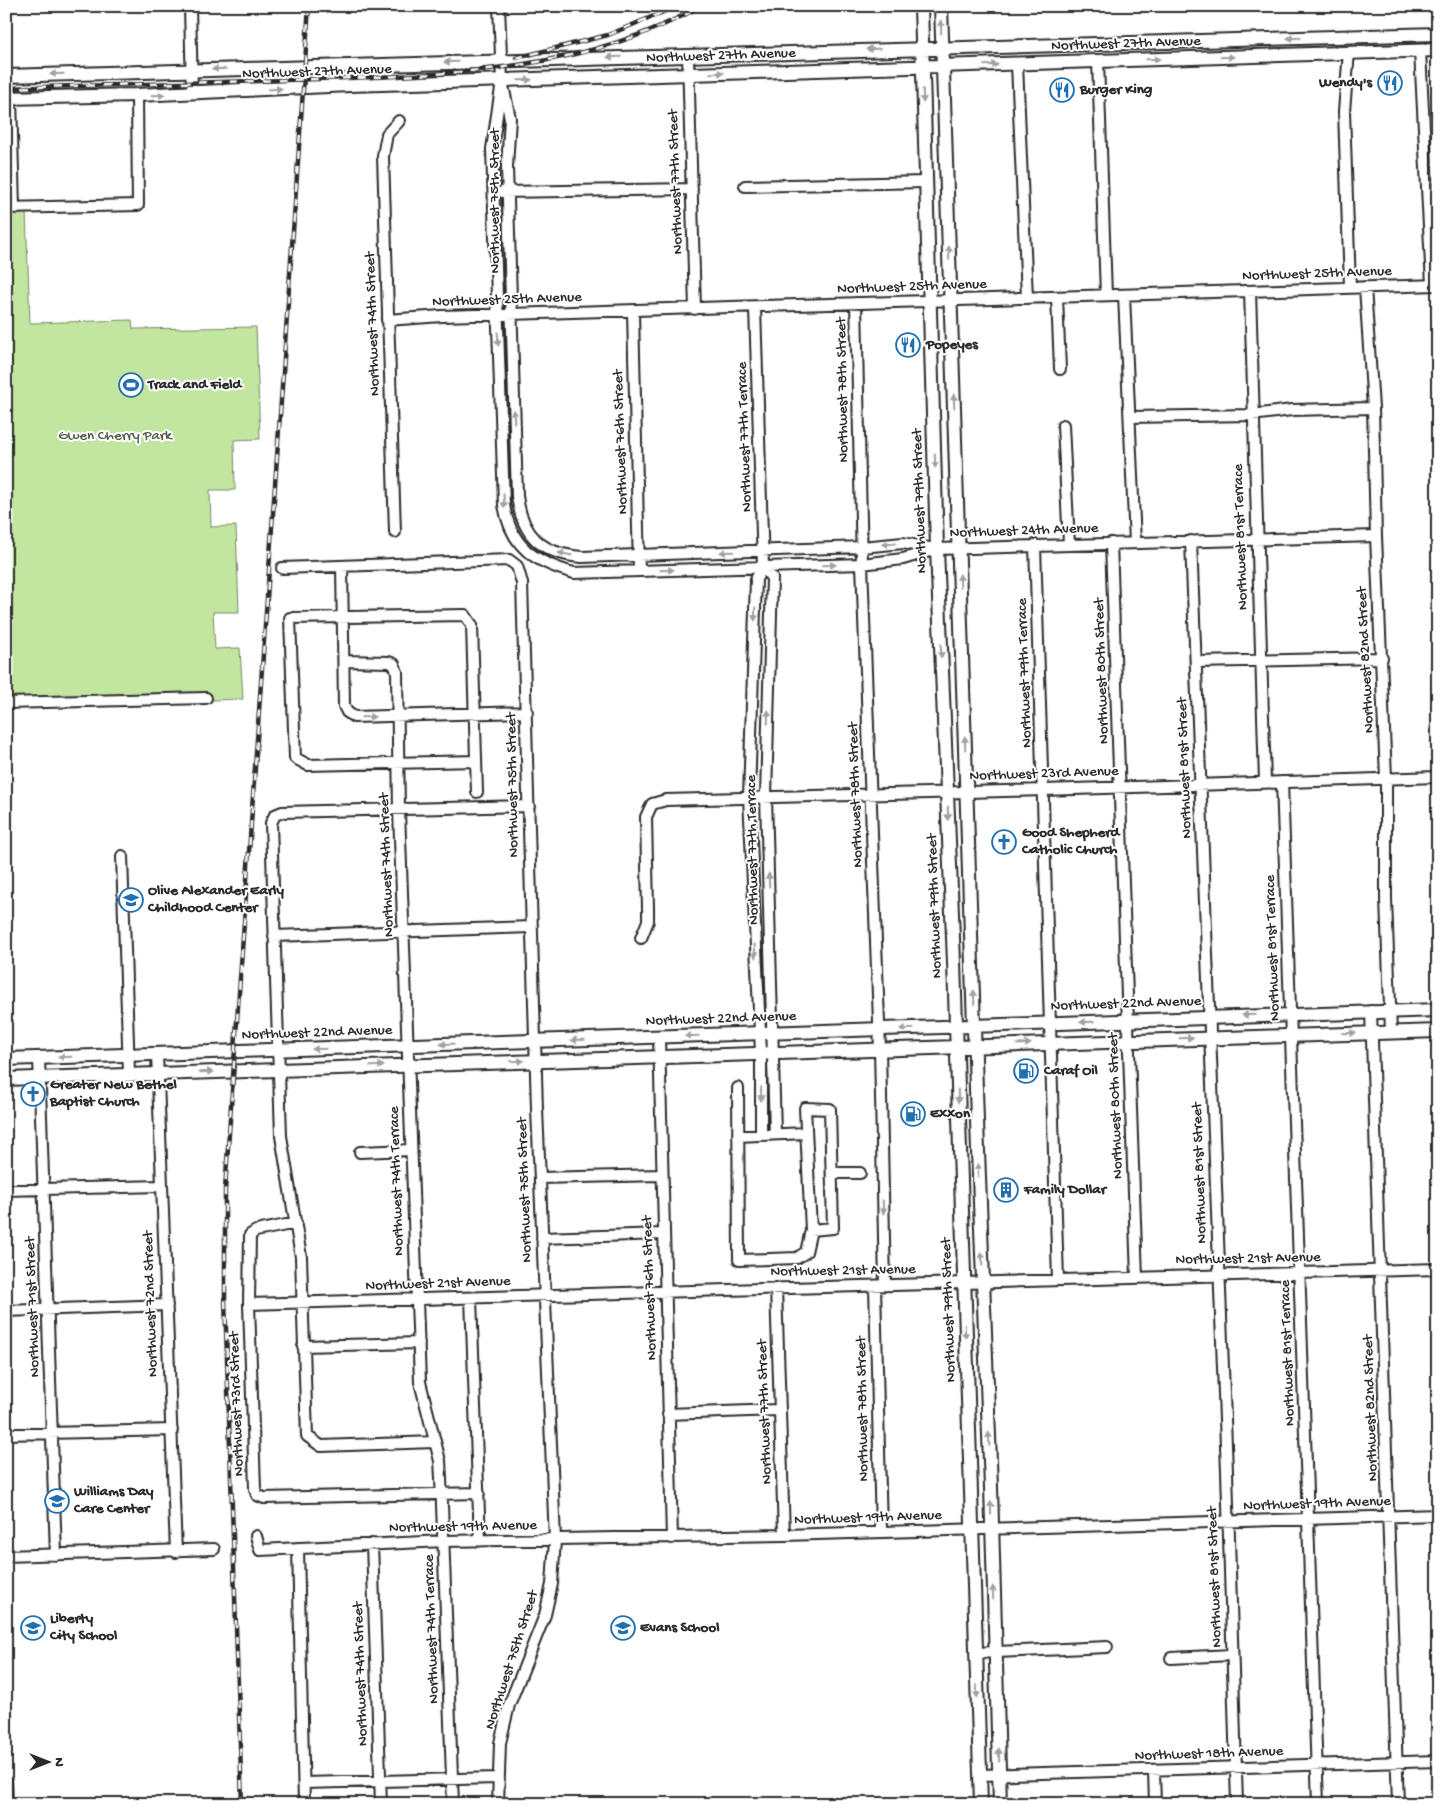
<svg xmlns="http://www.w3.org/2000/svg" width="1444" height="1810" viewBox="0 0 1444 1810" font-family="'Gochi Hand',sans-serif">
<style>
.green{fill:#c2e6a0;stroke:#768866}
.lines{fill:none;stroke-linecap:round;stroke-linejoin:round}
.minor-casing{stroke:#2b2b2b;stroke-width:14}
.major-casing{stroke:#2b2b2b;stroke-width:16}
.minor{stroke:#fff;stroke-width:10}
.major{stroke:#fff;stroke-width:12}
.rail-casing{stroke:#2b2b2b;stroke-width:4.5}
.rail{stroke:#fff;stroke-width:2.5;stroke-dasharray:8;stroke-linecap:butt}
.oneway{fill:#a0a0a0}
.labels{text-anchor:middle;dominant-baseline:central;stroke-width:4;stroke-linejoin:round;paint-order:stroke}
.street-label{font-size:15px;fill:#2b2b2b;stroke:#fff}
.poi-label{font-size:15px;font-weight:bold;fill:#2b2b2b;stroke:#fff;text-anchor:start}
.park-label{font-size:15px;fill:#515a48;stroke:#fff}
</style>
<rect width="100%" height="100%" fill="#fff"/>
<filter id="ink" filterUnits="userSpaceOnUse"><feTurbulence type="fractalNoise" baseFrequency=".02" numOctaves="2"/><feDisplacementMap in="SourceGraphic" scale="10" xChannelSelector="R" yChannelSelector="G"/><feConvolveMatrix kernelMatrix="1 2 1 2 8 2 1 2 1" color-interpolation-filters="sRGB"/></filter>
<g filter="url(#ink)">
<path class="green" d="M 26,211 L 30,323 L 132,320 L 133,329 L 256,327 L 260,439 L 234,440 L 235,490 L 210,490 L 211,527 L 236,526 L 239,612 L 213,612 L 215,649 L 240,648 L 243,699 L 6,707 L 6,212 Z"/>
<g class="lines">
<g class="minor-casing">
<path id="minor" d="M 190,6 L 192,93
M 499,6 L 502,81 L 510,118 L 507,167 L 517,496 C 522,536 542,554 582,557 L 862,547 L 903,543 L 934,549
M 1420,51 L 1432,285
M 1349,52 L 1344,111 L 1350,287
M 688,55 L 695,309
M 1098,61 L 1106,295
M 1017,64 L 1027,298
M 502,81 L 492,149 L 504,505 C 511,547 534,562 574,573 L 862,564 L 903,559 L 937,549 L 1376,536
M 11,98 L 14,208
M 745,186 L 926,182
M 502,192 L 692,189
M 6,208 L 138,205 L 137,95
M 1365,287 L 1373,408 L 1376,536 L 1386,778 L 1386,899 L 1391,1032
M 1250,291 L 1265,782
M 1124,295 L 1135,543
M 1057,297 L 1060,369
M 856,303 L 862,564 L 880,1049 L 885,1285
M 755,307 L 763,567 L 756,579 L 749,797 L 761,1053 L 761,1135
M 633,311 L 639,571
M 387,320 L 442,316 L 1438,285
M 1130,417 L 1252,415 L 1292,410 L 1373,408
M 1063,425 L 1069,544
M 395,532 L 383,156 L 387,134 L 399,121
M 1191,541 L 1227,1471 L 1237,1804
M 1111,543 L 1137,1278
M 1035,545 L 1058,1280
M 342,566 L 344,706 L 347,712 L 354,717 L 527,712
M 763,567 L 772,578 L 766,796 L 775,1134
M 282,568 L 509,560 L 517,566 L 522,583 L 537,1109 L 555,1540 L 552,1584 L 545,1615 L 509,1705 L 500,1743 L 498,1804
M 344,661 L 389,662 L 394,664 L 397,672 L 399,811 L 420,1382 L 440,1461 L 441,1478 L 453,1804
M 1196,662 L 1382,658
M 6,703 L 206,698
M 476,761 L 308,765 L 295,758 L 290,618 L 465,615 L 472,625 L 477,792
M 1282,782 L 1318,1804
M 122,856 L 129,1074
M 274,936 L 531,927
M 641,938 L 648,921 L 648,909 L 646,817 L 652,804 L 666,800 L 1044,790 L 1438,777
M 1371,1011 L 1398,1804
M 659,1037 L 672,1538
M 157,1054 L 176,1552
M 39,1058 L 56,1555
M 738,1088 L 739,1260 L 797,1258 L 806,1252 L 811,1230 L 805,1108 L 830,1109 L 833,1228 L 811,1230
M 738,1136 L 806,1133
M 360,1152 L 411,1150
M 832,1173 L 860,1173
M 540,1178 L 661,1175
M 6,1190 L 161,1186
M 296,1223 L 256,1231 L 250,1235 L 249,1304 L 255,1489 L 257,1495 L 264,1498 L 479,1493
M 542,1238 L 663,1234
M 875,1286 L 881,1532
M 776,1288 L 784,1535
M 471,1298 L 480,1541
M 249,1304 L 1438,1269
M 6,1311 L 167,1305
M 303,1346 L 419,1343
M 668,1414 L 779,1410
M 6,1434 L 172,1430
M 435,1442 L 321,1446 L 307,1436 L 301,1257 L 281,1136 L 271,823 L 275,815 L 282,812 L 529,806
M 256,1536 L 260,1550 L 444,1541 L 784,1535 L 1438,1515
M 372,1544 L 381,1804
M 298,1548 L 304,1804
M 6,1556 L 214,1549
M 976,1653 L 1107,1647
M 1171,1658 L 1232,1655
M 1154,1771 L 1155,1804
M 980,1775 L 1438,1761
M 6,1782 L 7,1804
M 304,1783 L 497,1778"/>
</g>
<g class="major-casing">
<path id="major" d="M 921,6 L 937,549 L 954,962 L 981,1804
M 941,6 L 978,1151 L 991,1487 L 1000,1804
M 6,76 L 1438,34
M 6,98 L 137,95 L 350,85 L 1438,50
M 6,1059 L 1438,1010
M 6,1079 L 1438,1031"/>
</g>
<use href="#minor" class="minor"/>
<use href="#major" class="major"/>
<g class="rail-casing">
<path id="rail" d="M 516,58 L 608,35 L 678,6
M 6,88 C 99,85 192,83 286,80 C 425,75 576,77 701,6
M 242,1804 L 225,1299 L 225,1190 L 309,6"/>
</g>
<use href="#rail" class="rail"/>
</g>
<defs><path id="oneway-solid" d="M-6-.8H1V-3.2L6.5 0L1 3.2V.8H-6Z" transform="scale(1.25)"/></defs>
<g class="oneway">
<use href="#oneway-solid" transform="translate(941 27) rotate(-92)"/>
<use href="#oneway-solid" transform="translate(1294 38) rotate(178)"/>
<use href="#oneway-solid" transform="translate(873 49) rotate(178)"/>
<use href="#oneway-solid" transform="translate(614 57) rotate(178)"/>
<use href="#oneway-solid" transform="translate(1227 57) rotate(-1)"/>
<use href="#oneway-solid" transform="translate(1153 59) rotate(-1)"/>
<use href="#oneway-solid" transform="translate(451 62) rotate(179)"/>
<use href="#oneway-solid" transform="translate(991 65) rotate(-2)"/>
<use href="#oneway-solid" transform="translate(219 69) rotate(178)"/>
<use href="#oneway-solid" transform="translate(717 73) rotate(-2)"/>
<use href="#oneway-solid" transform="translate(57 74) rotate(178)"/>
<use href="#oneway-solid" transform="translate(525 80) rotate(-2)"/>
<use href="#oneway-solid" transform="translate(275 89) rotate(-3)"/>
<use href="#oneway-solid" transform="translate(158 95) rotate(-2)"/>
<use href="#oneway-solid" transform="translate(923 96) rotate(88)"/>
<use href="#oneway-solid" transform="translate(949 253) rotate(-92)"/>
<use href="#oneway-solid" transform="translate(498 339) rotate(88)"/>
<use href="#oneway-solid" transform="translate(954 401) rotate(-92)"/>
<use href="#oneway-solid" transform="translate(514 416) rotate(-92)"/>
<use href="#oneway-solid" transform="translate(935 461) rotate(88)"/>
<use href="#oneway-solid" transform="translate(504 501) rotate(86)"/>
<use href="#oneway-solid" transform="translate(889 544) rotate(174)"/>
<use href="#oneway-solid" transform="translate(727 552) rotate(178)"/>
<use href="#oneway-solid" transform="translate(565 554) rotate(-169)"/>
<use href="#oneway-solid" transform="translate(829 565) rotate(-2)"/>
<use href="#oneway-solid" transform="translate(667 570) rotate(-2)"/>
<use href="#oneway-solid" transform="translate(960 581) rotate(-92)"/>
<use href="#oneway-solid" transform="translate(755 614) rotate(92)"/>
<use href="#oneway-solid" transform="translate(941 651) rotate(88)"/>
<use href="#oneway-solid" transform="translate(368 717) rotate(-2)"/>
<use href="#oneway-solid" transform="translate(768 717) rotate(-88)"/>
<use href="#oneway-solid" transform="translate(965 743) rotate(-92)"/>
<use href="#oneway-solid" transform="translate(948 813) rotate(88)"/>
<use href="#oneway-solid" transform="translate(769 880) rotate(-92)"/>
<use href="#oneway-solid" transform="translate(755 951) rotate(87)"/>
<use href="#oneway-solid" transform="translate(974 997) rotate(-92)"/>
<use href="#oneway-solid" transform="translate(1249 1015) rotate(178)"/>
<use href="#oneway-solid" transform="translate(1087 1022) rotate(178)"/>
<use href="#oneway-solid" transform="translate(907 1029) rotate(178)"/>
<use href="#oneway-solid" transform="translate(1349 1033) rotate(-2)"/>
<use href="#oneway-solid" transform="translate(692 1036) rotate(178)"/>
<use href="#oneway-solid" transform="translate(1186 1038) rotate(-2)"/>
<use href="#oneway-solid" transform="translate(578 1040) rotate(178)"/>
<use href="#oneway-solid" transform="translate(447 1044) rotate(178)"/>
<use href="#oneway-solid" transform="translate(1024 1044) rotate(-4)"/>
<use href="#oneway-solid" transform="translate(319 1049) rotate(178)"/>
<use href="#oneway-solid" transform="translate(65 1057) rotate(178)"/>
<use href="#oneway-solid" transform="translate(517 1061) rotate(-2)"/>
<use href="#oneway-solid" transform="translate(377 1066) rotate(-2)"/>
<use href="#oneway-solid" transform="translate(206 1072) rotate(-2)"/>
<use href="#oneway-solid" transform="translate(761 1094) rotate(91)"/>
<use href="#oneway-solid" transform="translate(958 1096) rotate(88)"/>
<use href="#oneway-solid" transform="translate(978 1170) rotate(-92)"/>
<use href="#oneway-solid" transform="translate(883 1207) rotate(88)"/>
<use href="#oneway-solid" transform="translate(982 1259) rotate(-92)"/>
<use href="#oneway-solid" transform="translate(965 1331) rotate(88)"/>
<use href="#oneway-solid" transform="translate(989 1439) rotate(-93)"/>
<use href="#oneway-solid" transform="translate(991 1508) rotate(-90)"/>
<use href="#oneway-solid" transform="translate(993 1593) rotate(-92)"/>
<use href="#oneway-solid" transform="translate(977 1691) rotate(88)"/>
<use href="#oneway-solid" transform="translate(999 1755) rotate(-92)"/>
</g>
</g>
<defs>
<g id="restaurant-ring" transform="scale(1.25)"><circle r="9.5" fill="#fff" stroke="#1f6fb2" stroke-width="1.5"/><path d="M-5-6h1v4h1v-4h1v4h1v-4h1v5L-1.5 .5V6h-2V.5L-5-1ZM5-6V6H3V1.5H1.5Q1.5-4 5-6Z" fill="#1f6fb2"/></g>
<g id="stadium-ring" transform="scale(1.25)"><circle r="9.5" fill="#fff" stroke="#1f6fb2" stroke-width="1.5"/><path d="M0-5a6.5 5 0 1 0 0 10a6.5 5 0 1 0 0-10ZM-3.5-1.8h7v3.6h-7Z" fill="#1f6fb2"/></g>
<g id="church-ring" transform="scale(1.25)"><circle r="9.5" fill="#fff" stroke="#1f6fb2" stroke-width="1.5"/><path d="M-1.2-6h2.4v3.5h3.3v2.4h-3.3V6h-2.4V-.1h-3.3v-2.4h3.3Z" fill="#1f6fb2"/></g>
<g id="school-ring" transform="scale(1.25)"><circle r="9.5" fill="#fff" stroke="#1f6fb2" stroke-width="1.5"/><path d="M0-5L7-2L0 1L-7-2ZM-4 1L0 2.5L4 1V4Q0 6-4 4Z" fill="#1f6fb2"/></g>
<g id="fuel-ring" transform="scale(1.25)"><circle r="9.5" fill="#fff" stroke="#1f6fb2" stroke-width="1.5"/><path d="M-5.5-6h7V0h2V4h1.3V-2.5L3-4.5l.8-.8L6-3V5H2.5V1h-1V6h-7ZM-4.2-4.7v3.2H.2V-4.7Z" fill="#1f6fb2"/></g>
<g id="building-ring" transform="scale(1.25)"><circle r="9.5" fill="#fff" stroke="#1f6fb2" stroke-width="1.5"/><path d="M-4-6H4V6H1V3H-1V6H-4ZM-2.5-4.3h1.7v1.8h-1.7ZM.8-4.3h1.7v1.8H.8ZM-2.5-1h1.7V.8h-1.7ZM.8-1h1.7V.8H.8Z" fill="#1f6fb2"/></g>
</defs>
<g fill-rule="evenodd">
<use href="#restaurant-ring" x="1390" y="83"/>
<use href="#restaurant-ring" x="1062" y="90"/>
<use href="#restaurant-ring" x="908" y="345"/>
<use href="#stadium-ring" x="131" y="385"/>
<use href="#church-ring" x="1004" y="842"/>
<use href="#school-ring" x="131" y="900"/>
<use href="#fuel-ring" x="1026" y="1071"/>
<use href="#church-ring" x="33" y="1094"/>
<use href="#fuel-ring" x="913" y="1114"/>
<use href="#building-ring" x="1006" y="1190"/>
<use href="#school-ring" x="57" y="1501"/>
<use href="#school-ring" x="33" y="1628"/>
<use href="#school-ring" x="623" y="1628"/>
</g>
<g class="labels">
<g class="street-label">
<text transform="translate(1126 44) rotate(-2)">Northwest 27th Avenue</text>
<text transform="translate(721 56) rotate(-2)">Northwest 27th Avenue</text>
<text transform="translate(317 72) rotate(-2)">Northwest 27th Avenue</text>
<text transform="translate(676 182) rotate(-92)">Northwest 77th Street</text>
<text transform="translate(495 201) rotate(-90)">Northwest 75th Street</text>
<text transform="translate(1317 274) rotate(-2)">Northwest 25th Avenue</text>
<text transform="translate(912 287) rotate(-2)">Northwest 25th Avenue</text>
<text transform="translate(507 300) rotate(-2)">Northwest 25th Avenue</text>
<text transform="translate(373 324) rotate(-92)">Northwest 74th Street</text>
<text transform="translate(843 390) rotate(-91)">Northwest 78th Street</text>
<text transform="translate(745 437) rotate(-92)">Northwest 77th Terrace</text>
<text transform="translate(621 442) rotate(-92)">Northwest 76th Street</text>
<text transform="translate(920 501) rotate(-92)">Northwest 79th Street</text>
<text transform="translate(1024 531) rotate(-2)">Northwest 24th Avenue</text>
<text transform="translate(1241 537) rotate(-92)">Northwest 81st Terrace</text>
<text transform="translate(1366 660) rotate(-93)">Northwest 82nd Street</text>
<text transform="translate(1102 671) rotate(-92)">Northwest 80th Street</text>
<text transform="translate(1025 673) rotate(-92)">Northwest 79th Terrace</text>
<text transform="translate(1185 768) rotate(-92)">Northwest 81st Street</text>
<text transform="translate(1044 774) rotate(-2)">Northwest 23rd Avenue</text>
<text transform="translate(513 785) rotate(-91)">Northwest 75th Street</text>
<text transform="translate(856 795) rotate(-92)">Northwest 78th Street</text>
<text transform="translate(753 850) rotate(-91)">Northwest 77th Terrace</text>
<text transform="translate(387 865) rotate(-92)">Northwest 74th Street</text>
<text transform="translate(935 906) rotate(-92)">Northwest 79th Street</text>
<text transform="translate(1273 948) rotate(-92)">Northwest 81st Terrace</text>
<text transform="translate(1126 1004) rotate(-2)">Northwest 22nd Avenue</text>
<text transform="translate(721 1019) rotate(-2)">Northwest 22nd Avenue</text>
<text transform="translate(317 1033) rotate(-2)">Northwest 22nd Avenue</text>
<text transform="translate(1116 1106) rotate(-92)">Northwest 80th Street</text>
<text transform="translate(1200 1173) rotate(-92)">Northwest 81st Street</text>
<text transform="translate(397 1181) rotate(-92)">Northwest 74th Terrace</text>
<text transform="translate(525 1190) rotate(-92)">Northwest 75th Street</text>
<text transform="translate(1248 1259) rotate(-1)">Northwest 21st Avenue</text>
<text transform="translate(843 1271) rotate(-1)">Northwest 21st Avenue</text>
<text transform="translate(438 1284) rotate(-2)">Northwest 21st Avenue</text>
<text transform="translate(650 1288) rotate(-92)">Northwest 76th Street</text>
<text transform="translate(151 1304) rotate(-92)">Northwest 72nd Street</text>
<text transform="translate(33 1307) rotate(-92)">Northwest 71st Street</text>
<text transform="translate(949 1310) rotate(-92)">Northwest 79th Street</text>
<text transform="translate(1288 1353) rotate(-92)">Northwest 81st Terrace</text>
<text transform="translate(237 1404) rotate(-92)">Northwest 73rd Street</text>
<text transform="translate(1371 1408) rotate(-92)">Northwest 82nd Street</text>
<text transform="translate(863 1409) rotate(-91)">Northwest 78th Street</text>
<text transform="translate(765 1412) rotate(-92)">Northwest 77th Street</text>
<text transform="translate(1317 1504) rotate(-2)">Northwest 19th Avenue</text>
<text transform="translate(868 1518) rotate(-2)">Northwest 19th Avenue</text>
<text transform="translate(463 1527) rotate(-1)">Northwest 19th Avenue</text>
<text transform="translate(1215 1577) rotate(-92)">Northwest 81st Street</text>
<text transform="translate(432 1629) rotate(-92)">Northwest 74th Terrace</text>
<text transform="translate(512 1660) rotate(-72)">Northwest 75th Street</text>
<text transform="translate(361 1674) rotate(-92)">Northwest 74th Street</text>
<text transform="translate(1209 1754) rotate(-2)">Northwest 18th Avenue</text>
</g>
<g class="poi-label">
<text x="1372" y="83" text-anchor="end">Wendy's</text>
<text x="1080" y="90">Burger King</text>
<text x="926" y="345">Popeyes</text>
<text x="148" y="385">Track and Field</text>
<text x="1022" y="833">Good Shepherd<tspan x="1022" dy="17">Catholic Church</tspan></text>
<text x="148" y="891">Olive Alexander Early<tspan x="148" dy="17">Childhood Center</tspan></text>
<text x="1044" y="1071">Caraf Oil</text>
<text x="50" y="1085">Greater New Bethel<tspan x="50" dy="17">Baptist Church</tspan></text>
<text x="930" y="1114">Exxon</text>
<text x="1024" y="1190">Family Dollar</text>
<text x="74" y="1492">Williams Day<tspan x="74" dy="17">Care Center</tspan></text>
<text x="50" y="1619">Liberty<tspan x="50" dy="17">City School</tspan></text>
<text x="640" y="1628">Evans School</text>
</g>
<g class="park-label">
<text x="115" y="436">Gwen Cherry Park</text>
</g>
</g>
<rect width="1444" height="1810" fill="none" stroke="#fff" stroke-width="25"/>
<rect x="12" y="12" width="1419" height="1785" fill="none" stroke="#2b2b2b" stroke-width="2" filter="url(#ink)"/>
<g transform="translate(48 1762) rotate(90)" stroke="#ffffff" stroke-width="4" paint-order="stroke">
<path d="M0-4L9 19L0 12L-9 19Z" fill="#2b2b2b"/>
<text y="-8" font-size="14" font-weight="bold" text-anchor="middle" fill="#2b2b2b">N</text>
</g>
</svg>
